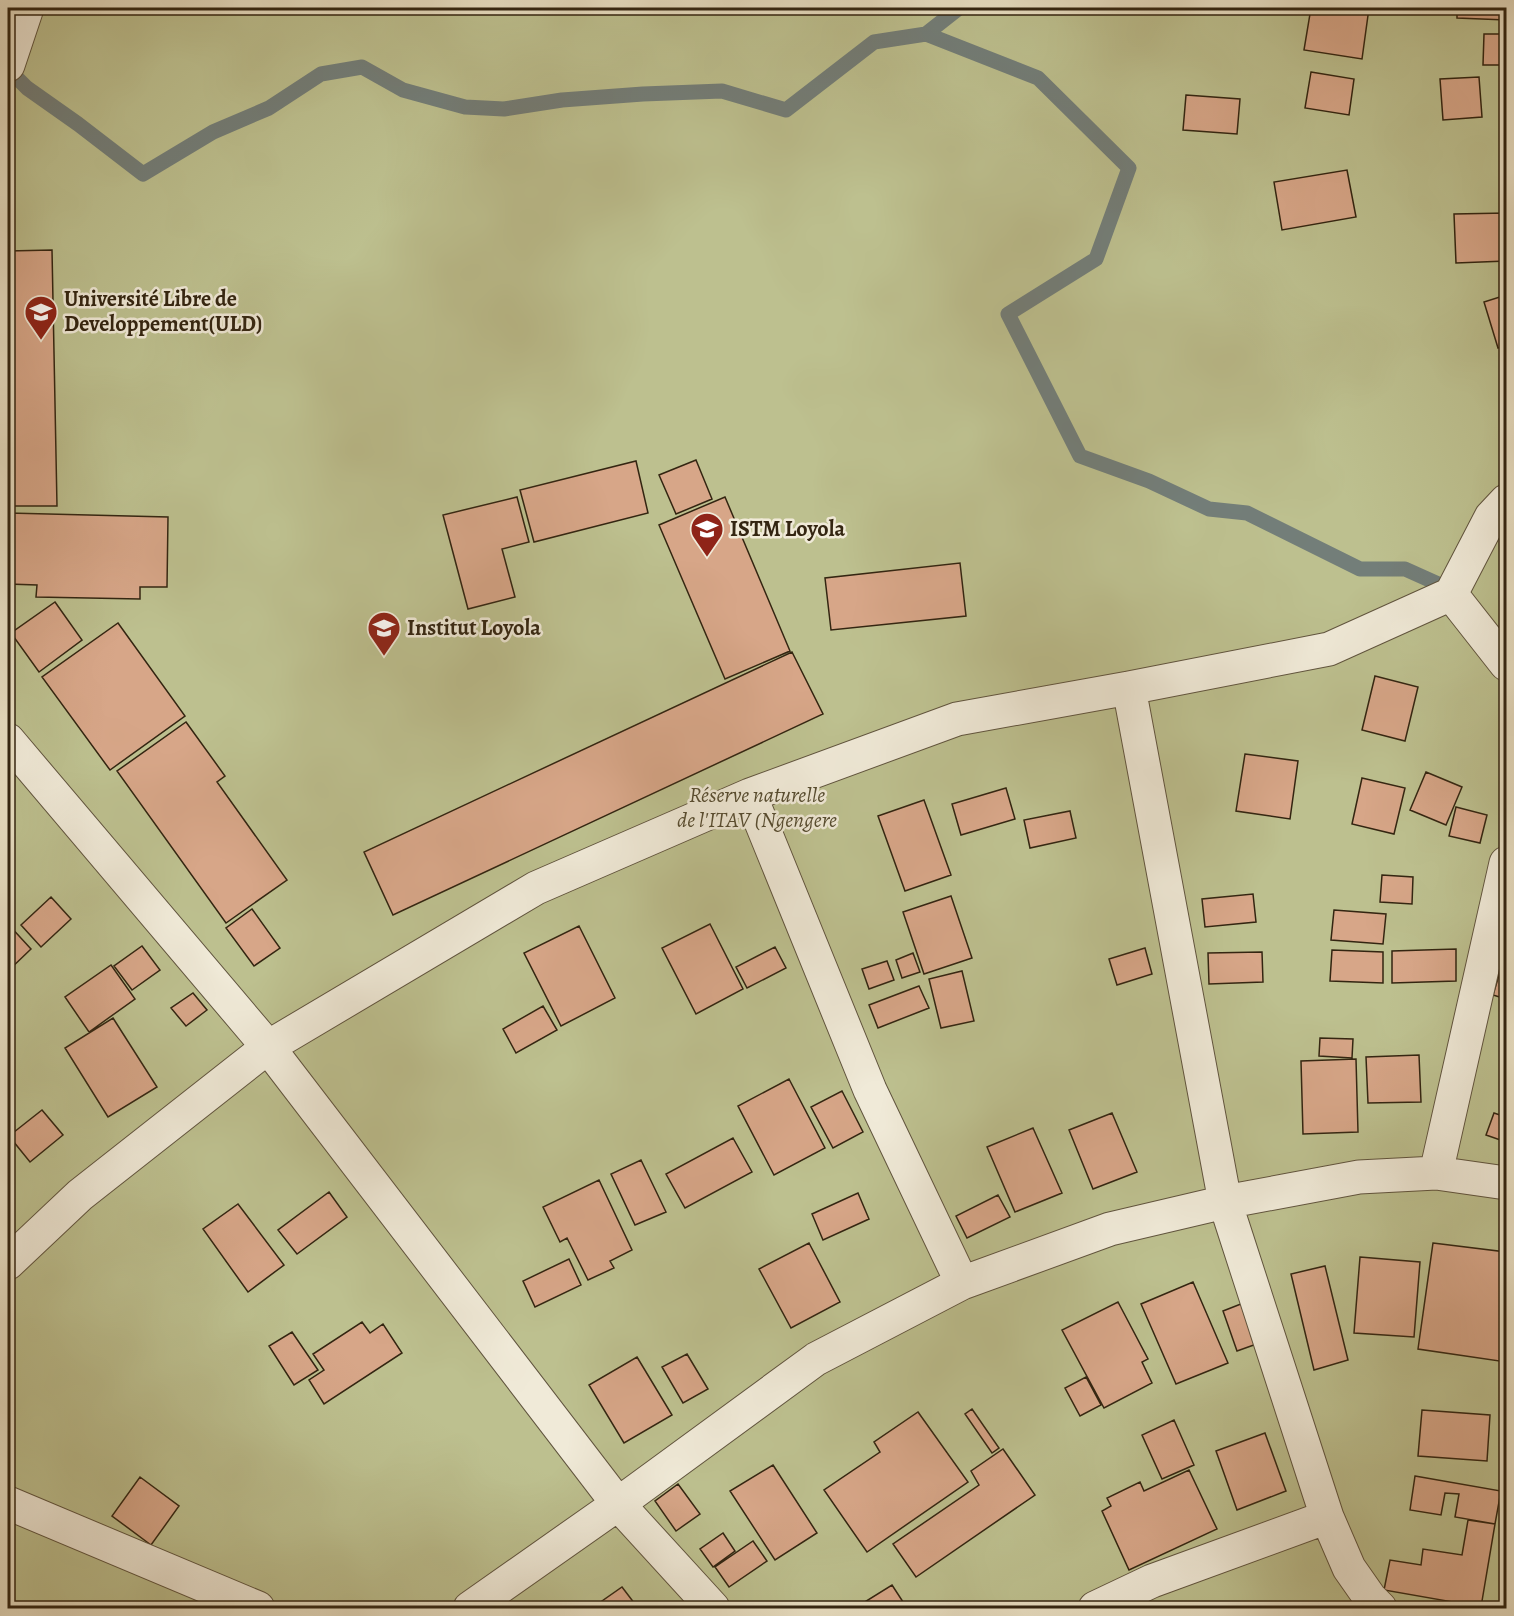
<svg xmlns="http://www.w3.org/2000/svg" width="1514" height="1616" viewBox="0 0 1514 1616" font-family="Alegreya,serif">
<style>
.green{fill:#bdc08f;stroke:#787250;stroke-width:1.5}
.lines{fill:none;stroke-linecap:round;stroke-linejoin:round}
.stream{stroke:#737e79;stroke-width:15}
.building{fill:#d7a688;stroke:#332511;stroke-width:1.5}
.street-casing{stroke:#60543e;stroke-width:35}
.street{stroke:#f0ead8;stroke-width:33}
.labels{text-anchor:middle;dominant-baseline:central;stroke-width:5;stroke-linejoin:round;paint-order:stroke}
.poi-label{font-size:22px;font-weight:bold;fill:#332511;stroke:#f0ead8;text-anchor:start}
.park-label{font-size:22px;font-style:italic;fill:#564c30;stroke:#f0ead8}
</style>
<rect width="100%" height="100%" fill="#e8dfc3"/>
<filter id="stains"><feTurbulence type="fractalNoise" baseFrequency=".00333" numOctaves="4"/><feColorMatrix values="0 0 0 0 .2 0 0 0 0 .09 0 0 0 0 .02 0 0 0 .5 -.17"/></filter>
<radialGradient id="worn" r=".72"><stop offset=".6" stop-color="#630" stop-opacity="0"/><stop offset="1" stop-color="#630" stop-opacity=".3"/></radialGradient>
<path class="green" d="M 8,8 L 1506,8 L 1506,1608 L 8,1608 Z"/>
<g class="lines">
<path class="stream" d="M 926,34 L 959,8
M 8,69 L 27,88 L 78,124 L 143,174 L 213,132 L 269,108 L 321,74 L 362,67 L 403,90 L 465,107 L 504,109 L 562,100 L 643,94 L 722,91 L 786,110 L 874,42 L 926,34 L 1038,78 L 1129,168 L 1096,259 L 1008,314 L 1080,456 L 1149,481 L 1209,509 L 1247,513 L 1360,569 L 1405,569 L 1454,591"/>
</g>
<path class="building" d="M 1311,8 L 1369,8 L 1362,59 L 1304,50 Z
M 1457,8 L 1506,8 L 1506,20 L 1457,18 Z
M 1484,34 L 1506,34 L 1506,65 L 1483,65 Z
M 1311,72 L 1354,79 L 1349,115 L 1305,108 Z
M 1479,77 L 1482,117 L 1443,120 L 1440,79 Z
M 1186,95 L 1240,99 L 1237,134 L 1183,130 Z
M 1347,170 L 1356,217 L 1282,230 L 1274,182 Z
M 1506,213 L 1506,261 L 1456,263 L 1454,214 Z
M 52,250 L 57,506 L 8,506 L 8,251 Z
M 1506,295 L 1506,345 L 1498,348 L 1484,302 Z
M 696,460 L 712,499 L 676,514 L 659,475 Z
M 636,461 L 648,513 L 534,542 L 520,490 Z
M 517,497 L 529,542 L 502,549 L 515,597 L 468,609 L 443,515 Z
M 725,497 L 790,651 L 725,679 L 659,525 Z
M 8,513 L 168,517 L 167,587 L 140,587 L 140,599 L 36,597 L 37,585 L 8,584 Z
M 960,563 L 966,616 L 831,630 L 825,578 Z
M 55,602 L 82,640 L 39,672 L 11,633 Z
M 118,623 L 185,716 L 110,770 L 42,677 Z
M 792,652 L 823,714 L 393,915 L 364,852 Z
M 1375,676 L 1418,687 L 1405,741 L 1362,730 Z
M 186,722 L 225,776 L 217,782 L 287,880 L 226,923 L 117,771 Z
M 1245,754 L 1298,761 L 1290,819 L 1236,811 Z
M 1426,772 L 1462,787 L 1446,825 L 1410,810 Z
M 1362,778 L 1405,788 L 1394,834 L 1352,824 Z
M 1006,788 L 1015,819 L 961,835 L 952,804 Z
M 924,800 L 951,875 L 905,891 L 878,816 Z
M 1456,807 L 1487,815 L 1480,843 L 1449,836 Z
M 1070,811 L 1076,838 L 1030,848 L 1024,820 Z
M 1382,875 L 1413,877 L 1412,904 L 1380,902 Z
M 1253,894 L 1256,922 L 1205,927 L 1202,899 Z
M 951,896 L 972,958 L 924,974 L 903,912 Z
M 51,897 L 71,919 L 41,947 L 21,925 Z
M 252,909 L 280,948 L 254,966 L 226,928 Z
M 1334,910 L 1386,914 L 1383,944 L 1331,940 Z
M 8,924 L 31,949 L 8,971 Z
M 710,924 L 743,989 L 696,1014 L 662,948 Z
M 579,926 L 615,998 L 561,1026 L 524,953 Z
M 142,946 L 160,970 L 132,990 L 114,966 Z
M 775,947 L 786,968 L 747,988 L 736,967 Z
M 1145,948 L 1152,974 L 1117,985 L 1109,959 Z
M 1456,949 L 1456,981 L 1392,983 L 1392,951 Z
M 1332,950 L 1383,952 L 1383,983 L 1330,981 Z
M 1262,952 L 1263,982 L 1209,984 L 1208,953 Z
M 1506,952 L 1506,999 L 1493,995 Z
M 913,953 L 920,972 L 902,978 L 896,960 Z
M 887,961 L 894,980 L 869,989 L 862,969 Z
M 111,965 L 135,999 L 89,1032 L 65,997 Z
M 962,971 L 974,1021 L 941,1028 L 929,979 Z
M 919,986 L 929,1008 L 878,1028 L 869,1005 Z
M 193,993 L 207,1010 L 186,1026 L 171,1008 Z
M 543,1006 L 557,1030 L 516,1053 L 503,1029 Z
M 113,1018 L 157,1087 L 108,1117 L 65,1048 Z
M 1320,1038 L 1353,1039 L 1352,1058 L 1319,1056 Z
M 1419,1055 L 1421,1102 L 1368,1103 L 1366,1057 Z
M 1356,1059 L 1358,1132 L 1303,1134 L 1301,1061 Z
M 789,1079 L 825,1148 L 774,1175 L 738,1106 Z
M 842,1091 L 863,1132 L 833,1148 L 811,1107 Z
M 42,1110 L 63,1135 L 30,1162 L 9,1136 Z
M 1112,1113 L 1137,1172 L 1093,1189 L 1069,1130 Z
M 1494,1113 L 1506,1117 L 1506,1142 L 1486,1135 Z
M 1033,1128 L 1062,1193 L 1015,1212 L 987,1147 Z
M 733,1138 L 752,1172 L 685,1208 L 666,1174 Z
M 641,1160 L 666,1212 L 635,1225 L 611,1174 Z
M 599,1180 L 632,1250 L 610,1261 L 614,1268 L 588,1280 L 567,1238 L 560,1242 L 543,1207 Z
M 329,1192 L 347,1217 L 297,1254 L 278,1230 Z
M 858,1193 L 869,1219 L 823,1240 L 812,1214 Z
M 998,1195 L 1010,1217 L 967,1238 L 956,1216 Z
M 238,1204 L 284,1265 L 248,1292 L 203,1229 Z
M 809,1243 L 840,1302 L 791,1328 L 759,1269 Z
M 1433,1243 L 1506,1252 L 1504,1278 L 1506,1278 L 1505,1331 L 1506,1331 L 1506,1362 L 1418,1349 Z
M 1360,1257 L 1420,1262 L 1414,1337 L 1354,1333 Z
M 569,1259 L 581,1285 L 535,1307 L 523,1281 Z
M 1325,1266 L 1348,1360 L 1314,1370 L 1291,1274 Z
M 1193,1282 L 1228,1363 L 1176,1384 L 1141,1304 Z
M 1251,1300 L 1265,1341 L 1237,1351 L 1223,1311 Z
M 1118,1302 L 1148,1359 L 1142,1362 L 1152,1383 L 1104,1408 L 1062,1330 Z
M 362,1322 L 370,1333 L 383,1324 L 402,1353 L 324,1404 L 309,1380 L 324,1370 L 313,1354 Z
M 292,1332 L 318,1370 L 294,1385 L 269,1346 Z
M 687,1354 L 708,1389 L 683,1403 L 662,1367 Z
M 637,1357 L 672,1415 L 624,1443 L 589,1385 Z
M 1086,1377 L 1101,1405 L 1080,1416 L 1065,1388 Z
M 972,1409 L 999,1448 L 992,1453 L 965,1414 Z
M 1422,1410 L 1490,1415 L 1487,1461 L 1418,1456 Z
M 918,1412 L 968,1482 L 867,1552 L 824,1490 L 880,1452 L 874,1442 Z
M 1174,1420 L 1194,1465 L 1162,1479 L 1142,1435 Z
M 1265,1433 L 1286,1491 L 1237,1510 L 1216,1451 Z
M 1003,1449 L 1035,1495 L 916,1577 L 893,1544 L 979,1485 L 971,1471 Z
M 773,1465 L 817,1533 L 775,1560 L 730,1491 Z
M 1189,1470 L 1217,1529 L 1129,1570 L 1102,1511 L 1111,1506 L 1107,1498 L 1140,1482 L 1144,1491 Z
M 1415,1476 L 1501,1491 L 1495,1524 L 1455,1517 L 1459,1494 L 1445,1493 L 1441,1515 L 1410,1510 Z
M 140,1477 L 179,1506 L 151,1545 L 112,1516 Z
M 678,1484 L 700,1514 L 676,1531 L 655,1501 Z
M 1468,1520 L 1495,1524 L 1481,1607 L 1384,1590 L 1390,1560 L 1421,1565 L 1423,1549 L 1462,1555 Z
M 723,1533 L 735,1551 L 713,1567 L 700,1549 Z
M 753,1541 L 767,1561 L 729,1587 L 715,1567 Z
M 892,1585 L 907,1608 L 855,1608 Z
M 622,1587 L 638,1608 L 592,1608 Z"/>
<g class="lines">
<g class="street-casing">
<path id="street" d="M 8,65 L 27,8
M 1451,594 L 1506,664
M 1129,688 L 1225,1202 L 1327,1517 L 1349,1568 L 1370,1598 L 1380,1608
M 8,740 L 268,1047 L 618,1504 L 713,1608
M 750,795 L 870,1090 L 962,1283
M 1436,1173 L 1506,863
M 8,1263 L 80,1195 L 268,1047 L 536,888 L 750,795 L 957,719 L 1129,688 L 1329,649 L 1451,594 L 1491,517 L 1506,501
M 8,1503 L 258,1608
M 470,1608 L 618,1504 L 816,1359 L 962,1283 L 1110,1229 L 1225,1202 L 1359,1177 L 1436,1173 L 1506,1183
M 1095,1608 L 1152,1581 L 1327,1517"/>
</g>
<use href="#street" class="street"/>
</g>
<defs>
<g id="university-pin" transform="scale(1.725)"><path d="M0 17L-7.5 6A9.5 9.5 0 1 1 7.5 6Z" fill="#8f2418" stroke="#f0ead8"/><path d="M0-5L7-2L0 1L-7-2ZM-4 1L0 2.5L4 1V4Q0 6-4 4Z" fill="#fff"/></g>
<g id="school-pin" transform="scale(1.725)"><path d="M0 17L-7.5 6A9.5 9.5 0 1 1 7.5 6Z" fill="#8f2418" stroke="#f0ead8"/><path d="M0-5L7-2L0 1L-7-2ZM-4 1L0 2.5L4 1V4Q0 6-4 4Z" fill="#fff"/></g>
</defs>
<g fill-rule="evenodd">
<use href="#university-pin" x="41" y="312"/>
<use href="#university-pin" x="707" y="529"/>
<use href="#school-pin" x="384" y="628"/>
</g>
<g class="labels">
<g class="poi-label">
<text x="64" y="299">Université Libre de<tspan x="64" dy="25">Developpement(ULD)</tspan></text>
<text x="730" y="529">ISTM Loyola</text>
<text x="407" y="628">Institut Loyola</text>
</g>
<g class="park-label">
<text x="757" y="795">Réserve naturelle<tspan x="757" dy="25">de l'ITAV (Ngengere</tspan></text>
</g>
</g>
<rect width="1514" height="1616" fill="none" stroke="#e8dfc3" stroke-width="30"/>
<rect x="9" y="9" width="1496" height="1598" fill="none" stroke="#332511" stroke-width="3"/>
<rect x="15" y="15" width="1484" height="1586" fill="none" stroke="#332511" stroke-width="1.5"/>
<rect width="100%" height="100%" filter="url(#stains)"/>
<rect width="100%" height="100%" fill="url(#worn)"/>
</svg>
